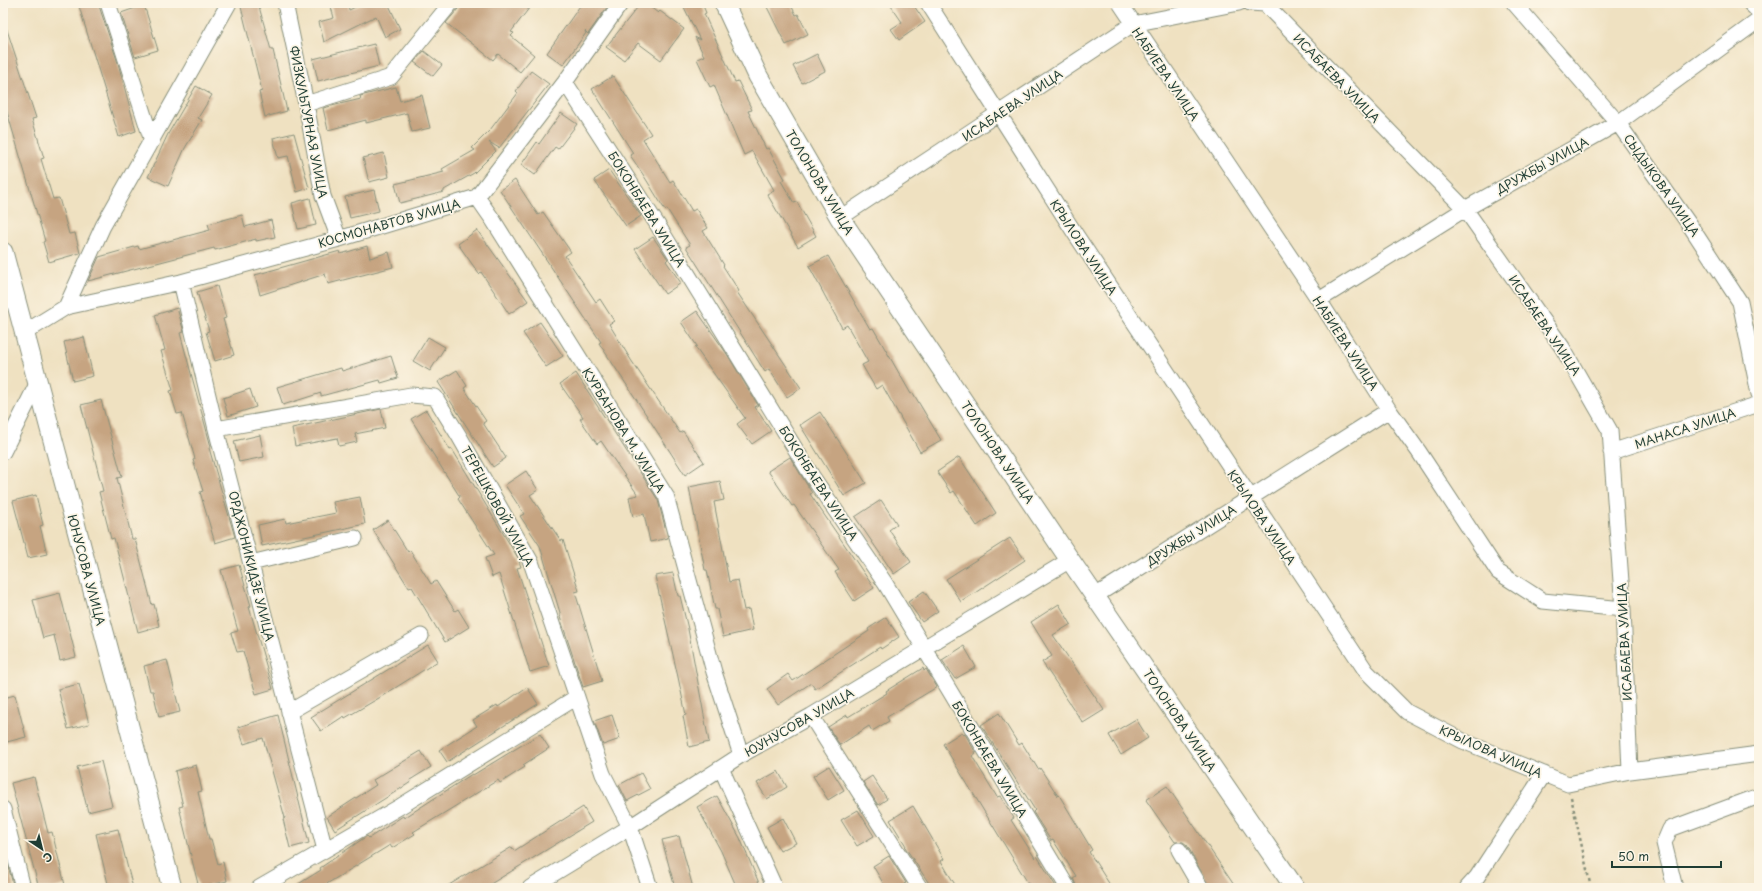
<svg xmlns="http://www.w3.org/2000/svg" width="1762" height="891" viewBox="0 0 1762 891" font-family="'Playpen Sans',sans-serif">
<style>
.building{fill:#c6a481}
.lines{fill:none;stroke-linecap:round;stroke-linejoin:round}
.minor-casing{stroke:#878f7a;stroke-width:17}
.major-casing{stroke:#878f7a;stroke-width:21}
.path{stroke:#878f7a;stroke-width:2.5;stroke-dasharray:3 3;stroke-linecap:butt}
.minor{stroke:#fff;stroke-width:15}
.major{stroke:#fff;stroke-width:19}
.labels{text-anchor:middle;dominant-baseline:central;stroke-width:3.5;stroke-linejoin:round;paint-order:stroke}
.street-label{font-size:12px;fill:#1f3d34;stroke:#fcf5e5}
</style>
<rect width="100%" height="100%" fill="#fcf5e5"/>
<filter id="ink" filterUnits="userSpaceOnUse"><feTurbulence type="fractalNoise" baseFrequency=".025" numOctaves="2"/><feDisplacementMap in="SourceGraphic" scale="8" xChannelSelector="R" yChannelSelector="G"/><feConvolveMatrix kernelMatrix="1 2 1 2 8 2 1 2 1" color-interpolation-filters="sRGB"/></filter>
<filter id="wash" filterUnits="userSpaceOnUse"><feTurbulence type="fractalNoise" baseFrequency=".012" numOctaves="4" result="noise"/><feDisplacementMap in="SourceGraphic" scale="16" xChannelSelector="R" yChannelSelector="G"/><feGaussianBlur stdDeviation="0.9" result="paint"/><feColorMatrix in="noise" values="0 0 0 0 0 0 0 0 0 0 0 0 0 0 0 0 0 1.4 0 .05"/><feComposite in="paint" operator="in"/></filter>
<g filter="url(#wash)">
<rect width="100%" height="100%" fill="#efe1c1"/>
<g id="blocks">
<path class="building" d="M 78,3 L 98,3 L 118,63 L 136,131 L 119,137 Z
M 256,3 L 258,3 L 271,50 L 273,50 L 287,111 L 265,117 L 259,92 L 262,91 L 241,7 Z
M 330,3 L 348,3 L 349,10 L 364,3 L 388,3 L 400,29 L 385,37 L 376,16 L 324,42 L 319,22 L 334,18 Z
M 460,3 L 533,3 L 511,32 L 514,33 L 511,36 L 534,55 L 520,72 L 498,54 L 493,60 L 446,23 L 458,9 Z
M 582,3 L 610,3 L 588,34 L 585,31 L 586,33 L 563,65 L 547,53 Z
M 641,3 L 645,3 L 658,13 L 660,11 L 684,29 L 661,60 L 638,43 L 624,60 L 606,47 Z
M 682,3 L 702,3 L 706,13 L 704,14 L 735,82 L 738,81 L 752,110 L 748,111 L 766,149 L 768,148 L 785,179 L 781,181 L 794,203 L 797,202 L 816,236 L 798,247 L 767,194 L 774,190 L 752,151 L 744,155 L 714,85 L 710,87 L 697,59 L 704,56 L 695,37 L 700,40 Z
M 765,3 L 790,3 L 796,15 L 798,14 L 808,34 L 786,45 Z
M 889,3 L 912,3 L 925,22 L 899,40 L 891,29 L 902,22 Z
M 144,5 L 158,50 L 135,57 L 121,13 Z
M 6,27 L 36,118 L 32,119 L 44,158 L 41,159 L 53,199 L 59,198 L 69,234 L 75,233 L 80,253 L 49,262 L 43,242 L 45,241 L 3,98 L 3,28 Z
M 374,44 L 379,66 L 318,81 L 313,59 Z
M 424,51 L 442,65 L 433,76 L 414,62 Z
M 817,54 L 825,71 L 802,83 L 793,66 Z
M 531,71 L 549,84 L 499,148 L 489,142 L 496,151 L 474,173 L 444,190 L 444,192 L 400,203 L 395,184 L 444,172 L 442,169 L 475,150 L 472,148 L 490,130 L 518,93 L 516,91 Z
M 613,76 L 651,134 L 643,139 L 670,182 L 673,180 L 692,211 L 696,209 L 708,228 L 703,231 L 724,265 L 723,266 L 739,291 L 737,292 L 801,388 L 787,397 L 769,369 L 765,372 L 705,277 L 686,247 L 690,245 L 667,209 L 665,210 L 644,176 L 630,155 L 633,153 L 592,89 Z
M 196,86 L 212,95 L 198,118 L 202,120 L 185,148 L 168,186 L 148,177 L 168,134 Z
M 396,87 L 400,101 L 422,95 L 430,128 L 412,132 L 407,113 L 366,123 L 366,120 L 328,130 L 323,108 L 361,99 L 360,96 Z
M 561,113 L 577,124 L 558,149 L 555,147 L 535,175 L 521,165 L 537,142 L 539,144 Z
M 294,133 L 309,188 L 297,192 L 288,156 L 278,158 L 273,138 Z
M 384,153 L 389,177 L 369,182 L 363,158 Z
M 609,170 L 641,216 L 626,226 L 594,180 Z
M 515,180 L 538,215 L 543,212 L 571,252 L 565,256 L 596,302 L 600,299 L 614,321 L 609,324 L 631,360 L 680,433 L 683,431 L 704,462 L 685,475 L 638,402 L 599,343 L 601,342 L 500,190 Z
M 374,190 L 379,211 L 350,218 L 345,197 Z
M 310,198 L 316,225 L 298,229 L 292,203 Z
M 242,215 L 245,227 L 271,220 L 275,237 L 256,241 L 256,239 L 215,250 L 214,248 L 88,281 L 99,257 L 138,246 L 139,249 L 210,230 L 208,224 Z
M 477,230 L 528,301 L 509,314 L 481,272 L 479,274 L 458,244 Z
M 653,237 L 668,259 L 666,261 L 681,283 L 665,294 L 635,249 Z
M 367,246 L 370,258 L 389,252 L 393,267 L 328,284 L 325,274 L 260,295 L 255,275 L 340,251 L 341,254 Z
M 828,256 L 870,329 L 873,328 L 911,394 L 913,393 L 941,440 L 920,452 L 882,385 L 876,389 L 862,365 L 868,362 L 847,325 L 842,328 L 809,266 Z
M 217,286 L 226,318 L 223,319 L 234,355 L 215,361 L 206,332 L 209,331 L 197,292 Z
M 177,308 L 184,332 L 180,333 L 211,447 L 209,448 L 235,537 L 215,543 L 200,492 L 203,491 L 193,460 L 195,459 L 182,413 L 177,414 L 170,391 L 173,390 L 161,351 L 165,350 L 155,315 Z
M 697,311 L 727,354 L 758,405 L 755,407 L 771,431 L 752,444 L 737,424 L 745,418 L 695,347 L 697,346 L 681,322 Z
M 540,322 L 563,356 L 546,367 L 523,333 Z
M 84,337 L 93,376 L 73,381 L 64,342 Z
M 428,337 L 445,347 L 430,371 L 413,361 Z
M 391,356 L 398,378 L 381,383 L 380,380 L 321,396 L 321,393 L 283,405 L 277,387 L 341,368 L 342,371 Z
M 457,370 L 467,386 L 464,388 L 486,421 L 483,423 L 506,458 L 493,467 L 438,382 Z
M 576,373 L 658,500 L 668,538 L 650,542 L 644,514 L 633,517 L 629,497 L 638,495 L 601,441 L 597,444 L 580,419 L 583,417 L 560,384 Z
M 250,389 L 256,407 L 228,416 L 223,398 Z
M 101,400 L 122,477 L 117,478 L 132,539 L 135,539 L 152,605 L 154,604 L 159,626 L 138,632 L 114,538 L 111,539 L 99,492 L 103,491 L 81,405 Z
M 381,409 L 385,428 L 355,434 L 357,442 L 339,446 L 337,438 L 295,446 L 292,428 Z
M 426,410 L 450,450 L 452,449 L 518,558 L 521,567 L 517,568 L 549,666 L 530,672 L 499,574 L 492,577 L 485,558 L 494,555 L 458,499 L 460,497 L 411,419 Z
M 820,412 L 866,483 L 844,496 L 800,425 Z
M 260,435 L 264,457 L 239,462 L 234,441 Z
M 790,457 L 812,493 L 810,494 L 874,588 L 854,601 L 835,572 L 839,570 L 819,541 L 794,505 L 792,506 L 768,471 Z
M 959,457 L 996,513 L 977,526 L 954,491 L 951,493 L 937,472 Z
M 526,471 L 538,490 L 530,495 L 561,541 L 563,540 L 579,591 L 575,592 L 602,681 L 583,687 L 560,617 L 561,616 L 540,546 L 520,516 L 524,514 L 505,485 Z
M 720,481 L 724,500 L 714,502 L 729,582 L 738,580 L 744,610 L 749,609 L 753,630 L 723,637 L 717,609 L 715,609 L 707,570 L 705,570 L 689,487 Z
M 36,495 L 43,525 L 40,526 L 47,554 L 28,558 L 13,501 Z
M 360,497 L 365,524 L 262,546 L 258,525 L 285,519 L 286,523 L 336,513 L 333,502 Z
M 881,500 L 897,524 L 889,530 L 911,562 L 894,574 L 855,517 Z
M 388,520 L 408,552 L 410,550 L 431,584 L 436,581 L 455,611 L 458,609 L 469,627 L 445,642 L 412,587 L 409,588 L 373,530 Z
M 1010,538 L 1025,560 L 961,602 L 946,579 Z
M 239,565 L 251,606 L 249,607 L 273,689 L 256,694 L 243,651 L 237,652 L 231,633 L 238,631 L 221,570 Z
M 673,573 L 678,596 L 680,596 L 688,629 L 709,742 L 689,747 L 683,716 L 686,715 L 678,677 L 655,576 Z
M 924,591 L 938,611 L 922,622 L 908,602 Z
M 60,593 L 76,657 L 60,661 L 54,635 L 43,638 L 33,600 Z
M 1059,604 L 1071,624 L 1053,635 L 1104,710 L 1083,723 L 1042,662 L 1052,656 L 1031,622 Z
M 886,617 L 899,637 L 881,649 L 880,647 L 815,689 L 811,683 L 778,705 L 767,689 L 788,674 L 793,681 L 869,631 L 868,629 Z
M 428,645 L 438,661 L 379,698 L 345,718 L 344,716 L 321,731 L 311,717 Z
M 964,646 L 976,667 L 955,679 L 942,660 Z
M 167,660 L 180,712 L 159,717 L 153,691 L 150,691 L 144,666 Z
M 923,668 L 924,671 L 926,669 L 937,687 L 887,717 L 889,721 L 872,731 L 869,726 L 840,745 L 828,727 L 847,715 L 848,717 L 887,693 L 886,691 Z
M 79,684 L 89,724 L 68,729 L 58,689 Z
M 527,687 L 538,704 L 447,762 L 439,750 L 477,726 L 473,720 L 497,705 L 498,707 Z
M 15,695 L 26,737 L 3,743 L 3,698 Z
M 999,713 L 1019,745 L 1022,743 L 1038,769 L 1040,768 L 1058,796 L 1059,795 L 1092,850 L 1089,852 L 1112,888 L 1077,888 L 1073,878 L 1076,876 L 1053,840 L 1051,841 L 1033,812 L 1035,810 L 981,725 Z
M 278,715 L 309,843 L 290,848 L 283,819 L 285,818 L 263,738 L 244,744 L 238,727 Z
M 612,715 L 620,739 L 603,745 L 594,721 Z
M 1136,719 L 1148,738 L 1121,755 L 1109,735 Z
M 962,732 L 964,735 L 965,734 L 976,753 L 972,756 L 997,797 L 1000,796 L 1014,818 L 1011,820 L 1035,858 L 1037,856 L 1057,888 L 1031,888 L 960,772 L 943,744 Z
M 540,734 L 549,748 L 523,765 L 525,767 L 500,783 L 498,780 L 413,832 L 415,834 L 392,848 L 390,845 L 320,888 L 292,888 L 321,870 L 320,868 L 367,836 L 369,838 L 403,816 L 404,818 L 472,774 L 473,775 Z
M 421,751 L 431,767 L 410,780 L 411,782 L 335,830 L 327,817 L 376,785 L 373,780 Z
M 101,761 L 112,806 L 88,812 L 77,767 Z
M 196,765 L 202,791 L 198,792 L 209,839 L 211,839 L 218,864 L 223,862 L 227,881 L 199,888 L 179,807 L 183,806 L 175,771 Z
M 829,766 L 844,790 L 828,800 L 813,776 Z
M 778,771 L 787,787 L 767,799 L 757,783 Z
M 641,773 L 650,789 L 627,801 L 619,785 Z
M 872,776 L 887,799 L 878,805 L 863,782 Z
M 34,777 L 48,833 L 52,832 L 65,885 L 54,888 L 39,888 L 11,783 Z
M 1167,786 L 1197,830 L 1236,888 L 1210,888 L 1187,845 L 1183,842 L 1175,842 L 1146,800 Z
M 717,796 L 740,838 L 761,888 L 737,888 L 721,851 L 697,807 Z
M 913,806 L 944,859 L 941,861 L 957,888 L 932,888 L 905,847 L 906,846 L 890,820 Z
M 583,807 L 592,822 L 484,888 L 444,888 L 512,847 L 514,851 Z
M 858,810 L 874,836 L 857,846 L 841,820 Z
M 783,818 L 796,843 L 780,851 L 767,827 Z
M 118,829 L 128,869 L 133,888 L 109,888 L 96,834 Z
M 679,836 L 693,888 L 675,888 L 662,840 Z
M 3,847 L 14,888 L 3,888 Z
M 889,856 L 906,883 L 904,884 L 906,888 L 886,888 L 873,866 Z"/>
</g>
</g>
<g filter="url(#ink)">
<use href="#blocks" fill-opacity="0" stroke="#878f7a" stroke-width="1"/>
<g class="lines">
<g class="minor-casing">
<path id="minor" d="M 108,3 L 152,141
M 285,3 L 306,104 L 323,196 L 339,239
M 928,3 L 1076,235 L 1366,671 L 1407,712 L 1463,741 L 1568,784 L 1630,771 L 1759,754
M 1120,3 L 1319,300 L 1389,410 L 1419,452 L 1498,572 L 1543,601 L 1623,609
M 1250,3 L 1265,4 L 1465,209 L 1562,347 L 1610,431 L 1623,609 L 1630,771
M 1514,3 L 1618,123 L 1689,224 L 1740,302 L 1759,394
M 1750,3 L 1759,12
M 565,82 L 657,224 L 812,476 L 885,583 L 1068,888
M 306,104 L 391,77 L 451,3
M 477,197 L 493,220 L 666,496 L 714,672 L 741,755
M 840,218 L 1133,24 L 1239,3
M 181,282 L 216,429 L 325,850
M 1319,300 L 1465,209 L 1618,123 L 1759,20
M 66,307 L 103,226 L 229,3
M 24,333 L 66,307 L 181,282 L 339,239 L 477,197 L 565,82 L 621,3
M 216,429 L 411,395 L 435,397 L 459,436 L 531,562 L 603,774 L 630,827 L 650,888
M 3,452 L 37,384
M 1611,452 L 1759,404
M 251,563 L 355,538
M 1095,596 L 1389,410
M 289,712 L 421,636
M 811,716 L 920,888
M 721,768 L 775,888
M 3,809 L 23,888
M 1179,850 L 1201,888
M 259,888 L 401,806 L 577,697
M 530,888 L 630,827 L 741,755 L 811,716 L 1070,560
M 1467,888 L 1477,877 L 1544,774
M 1675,888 L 1664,843 L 1670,829 L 1759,796"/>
</g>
<g class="major-casing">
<path id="major" d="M 724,3 L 758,76 L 840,218 L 1070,560 L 1295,888
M 3,252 L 172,888"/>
</g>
<path class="path" d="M 1571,797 L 1591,888"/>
<use href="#minor" class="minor"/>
<use href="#major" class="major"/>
</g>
</g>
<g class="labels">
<g class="street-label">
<text transform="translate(1166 74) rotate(56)">НАБИЕВА УЛИЦА</text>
<text transform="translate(1337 78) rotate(46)">ИСАБАЕВА УЛИЦА</text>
<text transform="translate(1012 105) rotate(-34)">ИСАБАЕВА УЛИЦА</text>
<text transform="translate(309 122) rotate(79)">ФИЗКУЛЬТУРНАЯ УЛИЦА</text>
<text transform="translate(1542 165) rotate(-29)">ДРУЖБЫ УЛИЦА</text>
<text transform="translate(820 182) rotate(59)">ТОЛОНОВА УЛИЦА</text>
<text transform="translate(1662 185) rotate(55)">СЫДЫКОВА УЛИЦА</text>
<text transform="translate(647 209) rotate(58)">БОКОНБАЕВА УЛИЦА</text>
<text transform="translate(389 223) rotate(-16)">КОСМОНАВТОВ УЛИЦА</text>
<text transform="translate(1084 247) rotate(57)">КРЫЛОВА УЛИЦА</text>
<text transform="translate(1545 325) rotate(56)">ИСАБАЕВА УЛИЦА</text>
<text transform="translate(1346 343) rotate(57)">НАБИЕВА УЛИЦА</text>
<text transform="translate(1685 428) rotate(-18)">МАНАСА УЛИЦА</text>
<text transform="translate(624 430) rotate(58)">КУРБАНОВА М. УЛИЦА</text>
<text transform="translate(998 452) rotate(56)">ТОЛОНОВА УЛИЦА</text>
<text transform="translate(819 483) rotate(57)">БОКОНБАЕВА УЛИЦА</text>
<text transform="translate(498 506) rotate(61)">ТЕРЕШКОВОЙ УЛИЦА</text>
<text transform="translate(1262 517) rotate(56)">КРЫЛОВА УЛИЦА</text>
<text transform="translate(1191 535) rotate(-32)">ДРУЖБЫ УЛИЦА</text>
<text transform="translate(252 566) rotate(76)">ОРДЖОНИКИДЗЕ УЛИЦА</text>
<text transform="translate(87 570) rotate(75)">ЮНУСОВА УЛИЦА</text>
<text transform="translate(1624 642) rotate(-93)">ИСАБАЕВА УЛИЦА</text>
<text transform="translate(1180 720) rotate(56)">ТОЛОНОВА УЛИЦА</text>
<text transform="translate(799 722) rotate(-30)">ЮУНУСОВА УЛИЦА</text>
<text transform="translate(1491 751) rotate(24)">КРЫЛОВА УЛИЦА</text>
<text transform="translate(990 759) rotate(59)">БОКОНБАЕВА УЛИЦА</text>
</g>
</g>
<rect width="1762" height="891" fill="none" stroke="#fcf5e5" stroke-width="16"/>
<g transform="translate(42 849) rotate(145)" stroke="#fcf5e5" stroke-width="3" paint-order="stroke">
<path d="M0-3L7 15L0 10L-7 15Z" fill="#1f3d34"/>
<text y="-6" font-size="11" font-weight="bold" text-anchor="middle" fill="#1f3d34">С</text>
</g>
<path d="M1612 861v6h109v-6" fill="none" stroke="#1f3d34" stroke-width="2"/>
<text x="1618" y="861" font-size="12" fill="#1f3d34" stroke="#fcf5e5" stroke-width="3" paint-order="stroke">50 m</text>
</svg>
